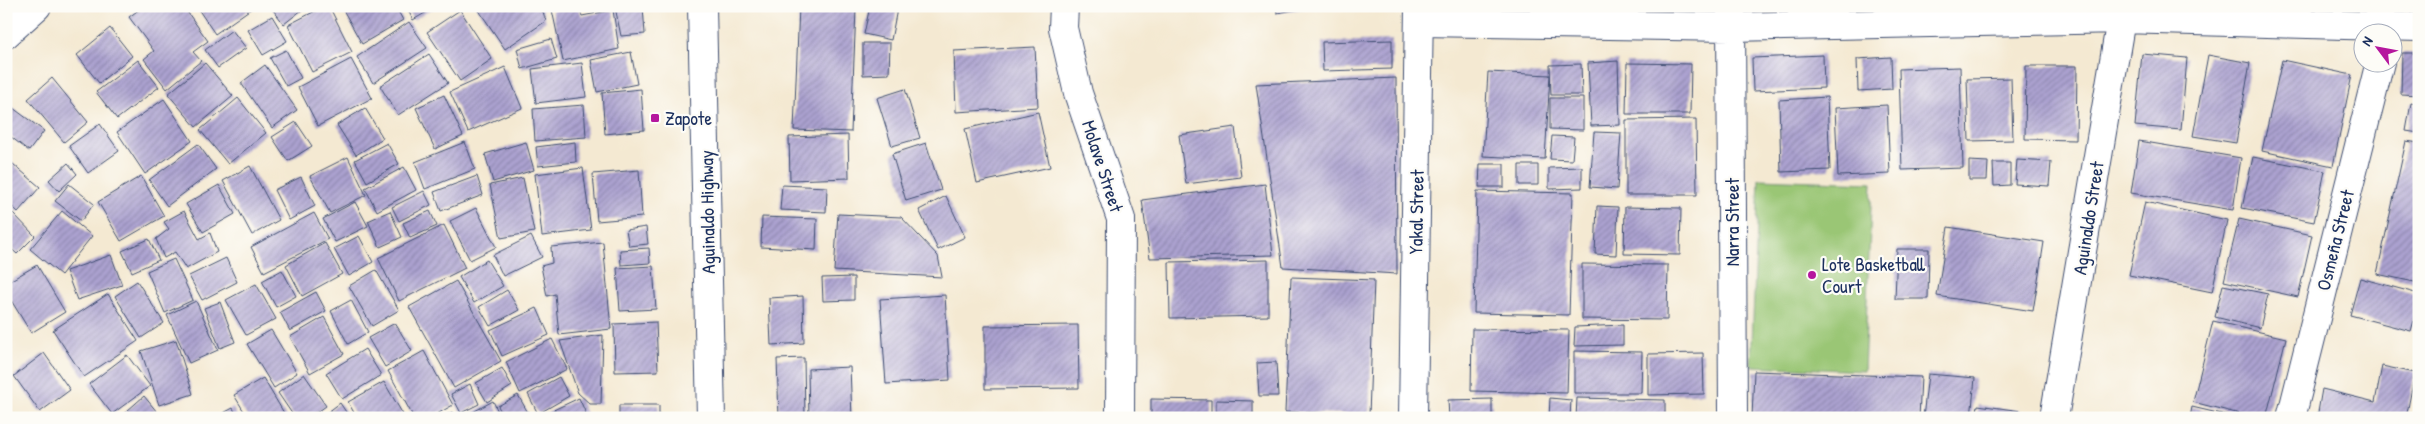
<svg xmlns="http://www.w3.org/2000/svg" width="2425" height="424" viewBox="0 0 2425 424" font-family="'Patrick Hand',sans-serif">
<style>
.green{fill:#9ac674;stroke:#5a7a69}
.building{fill:url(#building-hatch)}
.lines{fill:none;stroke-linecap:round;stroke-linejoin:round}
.minor-casing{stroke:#3c4b6f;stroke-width:30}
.secondary-casing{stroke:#3c4b6f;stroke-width:30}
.trunk-casing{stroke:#3c4b6f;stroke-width:30}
.minor{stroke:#fff;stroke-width:28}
.secondary{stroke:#fff;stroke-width:28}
.trunk{stroke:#fff;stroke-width:28}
.poi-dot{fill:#b5179e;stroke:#fdfcf7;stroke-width:2}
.labels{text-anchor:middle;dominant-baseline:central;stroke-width:4.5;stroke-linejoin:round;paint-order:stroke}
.poi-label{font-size:19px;fill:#1b2f5e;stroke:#fdfcf7;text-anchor:start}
.street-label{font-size:19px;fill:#1b2f5e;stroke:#fdfcf7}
</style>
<defs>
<pattern id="building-hatch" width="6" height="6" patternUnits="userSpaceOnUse" patternTransform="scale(1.25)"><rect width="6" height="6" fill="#aca2d0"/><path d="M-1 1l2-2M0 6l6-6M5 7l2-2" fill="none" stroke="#8b84ac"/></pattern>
</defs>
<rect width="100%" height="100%" fill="#fdfcf7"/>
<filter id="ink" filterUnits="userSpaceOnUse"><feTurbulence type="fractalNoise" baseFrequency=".02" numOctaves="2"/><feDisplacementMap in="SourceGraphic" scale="10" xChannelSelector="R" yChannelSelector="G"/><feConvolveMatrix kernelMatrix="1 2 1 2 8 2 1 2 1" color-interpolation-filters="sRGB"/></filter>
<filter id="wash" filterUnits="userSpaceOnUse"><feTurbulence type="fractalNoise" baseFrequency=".0096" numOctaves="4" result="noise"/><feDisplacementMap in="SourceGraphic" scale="20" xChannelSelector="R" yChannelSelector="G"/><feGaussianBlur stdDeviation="1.12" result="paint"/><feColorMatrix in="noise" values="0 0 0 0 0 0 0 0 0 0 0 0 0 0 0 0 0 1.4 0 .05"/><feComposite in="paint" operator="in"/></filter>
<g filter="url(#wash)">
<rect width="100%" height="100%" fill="#f4e9d2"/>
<path class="green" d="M 1759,179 L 1872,183 L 1864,371 L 1751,366 Z"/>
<g id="blocks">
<path class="building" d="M 144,6 L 183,6 L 208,41 L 193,52 L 201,61 L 167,89 L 144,59 L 154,51 L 129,17 Z
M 196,6 L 251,6 L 252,8 L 215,34 Z
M 270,6 L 307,6 L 284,24 Z
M 325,6 L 329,6 L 352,52 L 312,72 L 288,25 Z
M 341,6 L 395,6 L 403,20 L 362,44 Z
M 406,6 L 437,6 L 413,20 Z
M 476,6 L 541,6 L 546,21 L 505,49 Z
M 571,6 L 578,6 L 582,16 L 613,10 L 619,49 L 563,61 L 552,10 Z
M 799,6 L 856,9 L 851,132 L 794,130 Z
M 870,6 L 897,9 L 891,40 L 864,34 Z
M 1276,6 L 1312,6 L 1312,7 L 1277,13 Z
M 1442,6 L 1468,6 L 1468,7 L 1443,11 Z
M 1749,6 L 1783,6 L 1783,8 L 1749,9 Z
M 615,7 L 643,7 L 645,34 L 621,36 Z
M 460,10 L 492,59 L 460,81 L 427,32 Z
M 272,16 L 287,41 L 263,55 L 248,30 Z
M 409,22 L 427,48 L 373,83 L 357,57 Z
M 110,28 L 132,56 L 99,83 L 77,55 Z
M 232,30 L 246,48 L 218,68 L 205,50 Z
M 551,39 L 557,59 L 522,69 L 517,49 Z
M 1392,40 L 1392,69 L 1323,71 L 1322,42 Z
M 863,43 L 890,43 L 889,74 L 863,75 Z
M 1035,47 L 1038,107 L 956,112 L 954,51 Z
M 286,50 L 301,78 L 286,86 L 270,58 Z
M 631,52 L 637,84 L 597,92 L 591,60 Z
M 2402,53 L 2419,53 L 2419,95 L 2401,94 Z
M 429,54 L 448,83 L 398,115 L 380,86 Z
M 2142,54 L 2187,58 L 2181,130 L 2135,126 Z
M 1823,55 L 1824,88 L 1753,91 L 1752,58 Z
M 2208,55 L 2250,63 L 2236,143 L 2193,136 Z
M 1891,57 L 1892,89 L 1858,91 L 1857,59 Z
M 351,59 L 372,98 L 318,126 L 298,87 Z
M 138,60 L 159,87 L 117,119 L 96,92 Z
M 2282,60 L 2352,75 L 2333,166 L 2262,151 Z
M 1618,61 L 1620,125 L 1591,126 L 1588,63 Z
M 205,63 L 233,96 L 196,127 L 168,94 Z
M 582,63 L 586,97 L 536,103 L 532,69 Z
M 1627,63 L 1691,64 L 1690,114 L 1626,114 Z
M 1581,64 L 1582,95 L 1551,95 L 1550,65 Z
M 265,65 L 297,110 L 272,128 L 241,83 Z
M 2026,66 L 2077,66 L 2076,140 L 2025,139 Z
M 505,67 L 522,108 L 468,132 L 450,92 Z
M 1960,67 L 1963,168 L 1902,170 L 1899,69 Z
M 1488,72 L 1550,75 L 1545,159 L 1483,156 Z
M 52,78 L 88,122 L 64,142 L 28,99 Z
M 1396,78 L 1397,274 L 1283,267 L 1256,84 Z
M 2011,78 L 2013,140 L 1969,141 L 1967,79 Z
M 641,89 L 644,130 L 605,134 L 602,93 Z
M 905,89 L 920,138 L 892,146 L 877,98 Z
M 444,95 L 463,136 L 435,149 L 416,108 Z
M 1827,97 L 1830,170 L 1781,172 L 1779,100 Z
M 238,98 L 266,133 L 228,164 L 200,130 Z
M 1550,98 L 1583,98 L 1583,130 L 1550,129 Z
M 164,99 L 192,141 L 145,174 L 117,132 Z
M 2411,103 L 2419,105 L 2419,133 L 2406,131 Z
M 9,105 L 44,131 L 29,151 L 6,133 L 6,108 Z
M 584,105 L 586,137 L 535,141 L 533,109 Z
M 1887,105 L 1890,174 L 1838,176 L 1835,108 Z
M 365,108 L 383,138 L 356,155 L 337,125 Z
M 1038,112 L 1050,167 L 977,183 L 965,129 Z
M 1696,119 L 1697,195 L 1626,195 L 1626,120 Z
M 296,122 L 312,146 L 288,161 L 272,137 Z
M 100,124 L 119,151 L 88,173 L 69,146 Z
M 1235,127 L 1241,177 L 1186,184 L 1179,135 Z
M 1594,132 L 1621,133 L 1617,189 L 1590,187 Z
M 848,135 L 849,178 L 790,180 L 789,137 Z
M 1552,136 L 1574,137 L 1572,160 L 1550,159 Z
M 2139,141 L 2241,158 L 2233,210 L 2131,193 Z
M 2406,141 L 2419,143 L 2419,283 L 2377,274 Z
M 465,142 L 475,169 L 425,189 L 415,162 Z
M 526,142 L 534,170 L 493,182 L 485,154 Z
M 575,142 L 576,162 L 538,166 L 536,147 Z
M 387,143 L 399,164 L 367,182 L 355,160 Z
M 926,143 L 941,190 L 906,201 L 892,154 Z
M 198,144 L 216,169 L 167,206 L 149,180 Z
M 348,157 L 366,195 L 330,213 L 310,176 Z
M 2253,157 L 2325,171 L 2314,222 L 2242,208 Z
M 6,158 L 40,187 L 18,212 L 6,201 Z
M 2017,160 L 2051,162 L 2049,186 L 2015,184 Z
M 1969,161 L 1988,162 L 1987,180 L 1969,180 Z
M 68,163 L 77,174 L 59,191 L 49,180 Z
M 1993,163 L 2010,163 L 2010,185 L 1994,186 Z
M 1480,164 L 1504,164 L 1504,187 L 1479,187 Z
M 1519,165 L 1538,165 L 1538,185 L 1519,185 Z
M 250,166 L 279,220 L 252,235 L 223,181 Z
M 404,167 L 416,190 L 377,211 L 365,188 Z
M 1582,167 L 1582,188 L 1549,189 L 1549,168 Z
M 583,168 L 591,230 L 542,236 L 535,174 Z
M 639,170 L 642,217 L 597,221 L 593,174 Z
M 141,176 L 164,216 L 121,241 L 98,202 Z
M 477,176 L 483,195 L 441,211 L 434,192 Z
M 301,177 L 315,206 L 289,220 L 274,190 Z
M 523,178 L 534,232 L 501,238 L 490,185 Z
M 69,184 L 94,204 L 81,221 L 55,201 Z
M 1265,184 L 1273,255 L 1150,258 L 1142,200 Z
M 219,185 L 235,214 L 203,232 L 186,204 Z
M 782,185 L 827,187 L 826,212 L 780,210 Z
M 424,191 L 431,205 L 399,221 L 392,207 Z
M 1477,191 L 1573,193 L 1569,315 L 1474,313 Z
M 946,196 L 965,237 L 938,250 L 919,210 Z
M 355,202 L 368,226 L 335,242 L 323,219 Z
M 2145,202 L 2227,220 L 2212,292 L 2129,275 Z
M 1597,206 L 1618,207 L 1616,255 L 1595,254 Z
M 1625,207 L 1681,208 L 1680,255 L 1624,254 Z
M 476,208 L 496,247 L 470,260 L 450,221 Z
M 62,211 L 92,236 L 61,275 L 30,249 Z
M 184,211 L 199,239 L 210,233 L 217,252 L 186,269 L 175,252 L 164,258 L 156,239 L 169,229 L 164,222 Z
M 390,211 L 402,237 L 380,247 L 368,221 Z
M 430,211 L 437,226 L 410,238 L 403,223 Z
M 13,213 L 35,236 L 17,254 L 6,244 L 6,220 Z
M 314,213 L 328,239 L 264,272 L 251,247 Z
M 838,214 L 901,217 L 938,256 L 942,277 L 834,271 Z
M 762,217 L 817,219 L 816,250 L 761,247 Z
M 2239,219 L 2312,235 L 2298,297 L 2224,281 Z
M 444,225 L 465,268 L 399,301 L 378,258 Z
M 646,227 L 648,244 L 629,246 L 626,230 Z
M 1948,227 L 2044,242 L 2033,311 L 1937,296 Z
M 359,236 L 373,262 L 349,276 L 334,249 Z
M 531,236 L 542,257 L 503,276 L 493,255 Z
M 149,239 L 159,260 L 132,272 L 122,251 Z
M 603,242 L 611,329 L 559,335 L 555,294 L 547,296 L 541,266 L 552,263 L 551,247 Z
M 325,243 L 342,274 L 302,296 L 286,265 Z
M 649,248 L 650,263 L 621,265 L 620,250 Z
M 1897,249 L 1929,249 L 1928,299 L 1895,299 Z
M 111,255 L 122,285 L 77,300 L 66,271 Z
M 226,258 L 237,282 L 202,300 L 189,276 Z
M 174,259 L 193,300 L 165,313 L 147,271 Z
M 487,260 L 503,286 L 474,303 L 459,277 Z
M 1268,260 L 1268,316 L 1170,318 L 1169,262 Z
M 1582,264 L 1668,265 L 1667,320 L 1582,319 Z
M 37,265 L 65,312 L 31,333 L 6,292 L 6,283 Z
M 653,266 L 656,309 L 620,311 L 617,268 Z
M 282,270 L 296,296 L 276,307 L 262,281 Z
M 376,270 L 399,310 L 372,326 L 349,286 Z
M 854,277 L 854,300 L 823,301 L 822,278 Z
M 1291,277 L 1374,280 L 1369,415 L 1285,412 Z
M 2360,278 L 2419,294 L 2419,302 L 2411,331 L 2350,315 Z
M 137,281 L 164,323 L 141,338 L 115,296 Z
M 456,281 L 501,361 L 454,388 L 409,307 Z
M 256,284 L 276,319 L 246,335 L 226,300 Z
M 2223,285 L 2268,294 L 2260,328 L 2215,317 Z
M 507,290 L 519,310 L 490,326 L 479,307 Z
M 316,292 L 326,311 L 290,331 L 280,312 Z
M 108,294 L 138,341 L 84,377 L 53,330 Z
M 945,295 L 950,380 L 886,384 L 880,299 Z
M 803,296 L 804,343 L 771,345 L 769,298 Z
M 351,300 L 368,332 L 348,344 L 331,311 Z
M 196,301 L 218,350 L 189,363 L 167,315 Z
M 220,302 L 235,342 L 220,348 L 204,308 Z
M 537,308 L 549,335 L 502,356 L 490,330 Z
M 324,317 L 344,354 L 310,373 L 290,337 Z
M 2213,321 L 2286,338 L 2266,418 L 2256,418 L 2193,402 Z
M 656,322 L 658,371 L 615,372 L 614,324 Z
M 395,323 L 412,351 L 385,367 L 368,338 Z
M 1078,325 L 1079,388 L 985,389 L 985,326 Z
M 1623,325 L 1623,345 L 1574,346 L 1575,327 Z
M 1472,329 L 1569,330 L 1567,393 L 1471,391 Z
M 271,330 L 297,373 L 274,388 L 247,344 Z
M 603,335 L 601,404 L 590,404 L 578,393 L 560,341 Z
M 552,339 L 567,369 L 520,393 L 506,362 Z
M 176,340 L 193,394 L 159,405 L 141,351 Z
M 365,349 L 381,375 L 342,399 L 326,373 Z
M 424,351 L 453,405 L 430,418 L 414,418 L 388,371 Z
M 1574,351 L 1642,352 L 1641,393 L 1574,393 Z
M 44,353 L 70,390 L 40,412 L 14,376 Z
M 1703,353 L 1704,394 L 1648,395 L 1648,354 Z
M 127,355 L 150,386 L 112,414 L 89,384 Z
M 804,358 L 805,418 L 779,418 L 777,359 Z
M 1276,362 L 1278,396 L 1259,396 L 1257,363 Z
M 2382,366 L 2415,373 L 2406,418 L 2317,418 L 2322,389 L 2375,402 Z
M 850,367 L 852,418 L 809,418 L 808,369 Z
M 502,368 L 512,386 L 487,402 L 476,383 Z
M 1754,371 L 1921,377 L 1919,418 L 1752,418 Z
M 304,374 L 326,406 L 309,418 L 295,418 L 278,393 Z
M 1928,374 L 1975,378 L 1971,418 L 1923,418 Z
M 559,377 L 569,396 L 538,414 L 528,394 Z
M 263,378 L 287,418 L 248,418 L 234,395 Z
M 384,382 L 405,418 L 357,418 L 348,402 Z
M 470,384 L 479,404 L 461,413 L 451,394 Z
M 518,395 L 531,418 L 504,418 L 498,406 Z
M 144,396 L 162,418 L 119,418 Z
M 579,398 L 588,418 L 547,418 L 545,414 Z
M 1550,398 L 1571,400 L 1570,418 L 1549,418 Z
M 1577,398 L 1665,400 L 1665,418 L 1576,418 Z
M 1151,399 L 1211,400 L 1211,418 L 1151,418 Z
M 1492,399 L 1492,418 L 1449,418 L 1448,400 Z
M 1216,400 L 1253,401 L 1253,418 L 1216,418 Z
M 493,401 L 501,418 L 462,418 Z
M 340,403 L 350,418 L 320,418 Z
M 619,405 L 659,405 L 659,418 L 619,418 Z
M 1978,405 L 2021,411 L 2020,418 L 1976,418 Z
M 2192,407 L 2235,417 L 2235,418 L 2190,418 Z
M 233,408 L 238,418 L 214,418 Z
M 452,412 L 455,418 L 442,418 Z"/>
</g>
</g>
<g filter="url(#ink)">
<use href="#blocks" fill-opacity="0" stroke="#3c4b6f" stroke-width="1"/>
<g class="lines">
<g class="minor-casing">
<path id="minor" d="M 1064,6 L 1063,28 L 1078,93 L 1121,219 L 1120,418
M 1731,6 L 1733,418
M 1420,22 L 1731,27 L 2121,19 L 2419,27
M 1413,418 L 1419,6
M 2054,418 L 2121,19
M 2291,418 L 2380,62"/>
</g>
<g class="secondary-casing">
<path id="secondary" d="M 6,34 L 37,6"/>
</g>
<g class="trunk-casing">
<path id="trunk" d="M 702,6 L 711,418"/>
</g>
<use href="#minor" class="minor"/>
<use href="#secondary" class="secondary"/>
<use href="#trunk" class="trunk"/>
</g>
</g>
<g class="poi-dot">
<rect x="650" y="113" width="10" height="10" rx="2.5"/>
<circle cx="1812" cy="275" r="5"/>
</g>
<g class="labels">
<g class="poi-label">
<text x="665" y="118">Zapote</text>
<text x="1822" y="264">Lote Basketball<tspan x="1822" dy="22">Court</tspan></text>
</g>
<g class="street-label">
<text transform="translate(1103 166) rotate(72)">Molave Street</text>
<text transform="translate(707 212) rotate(-91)">Aguinaldo Highway</text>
<text transform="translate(1416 212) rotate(-89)">Yakal Street</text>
<text transform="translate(2088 218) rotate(-81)">Aguinaldo Street</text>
<text transform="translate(1732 222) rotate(-90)">Narra Street</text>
<text transform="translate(2335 240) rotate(-76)">Osmeña Street</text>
</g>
</g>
<rect width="2425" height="424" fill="none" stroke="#fdfcf7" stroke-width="25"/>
<g transform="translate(2378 48) rotate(302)"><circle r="24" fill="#fdfcf7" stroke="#a3aaba"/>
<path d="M0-4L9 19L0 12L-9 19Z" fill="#b5179e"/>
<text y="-8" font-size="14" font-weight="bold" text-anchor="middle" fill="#1b2f5e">N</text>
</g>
</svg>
